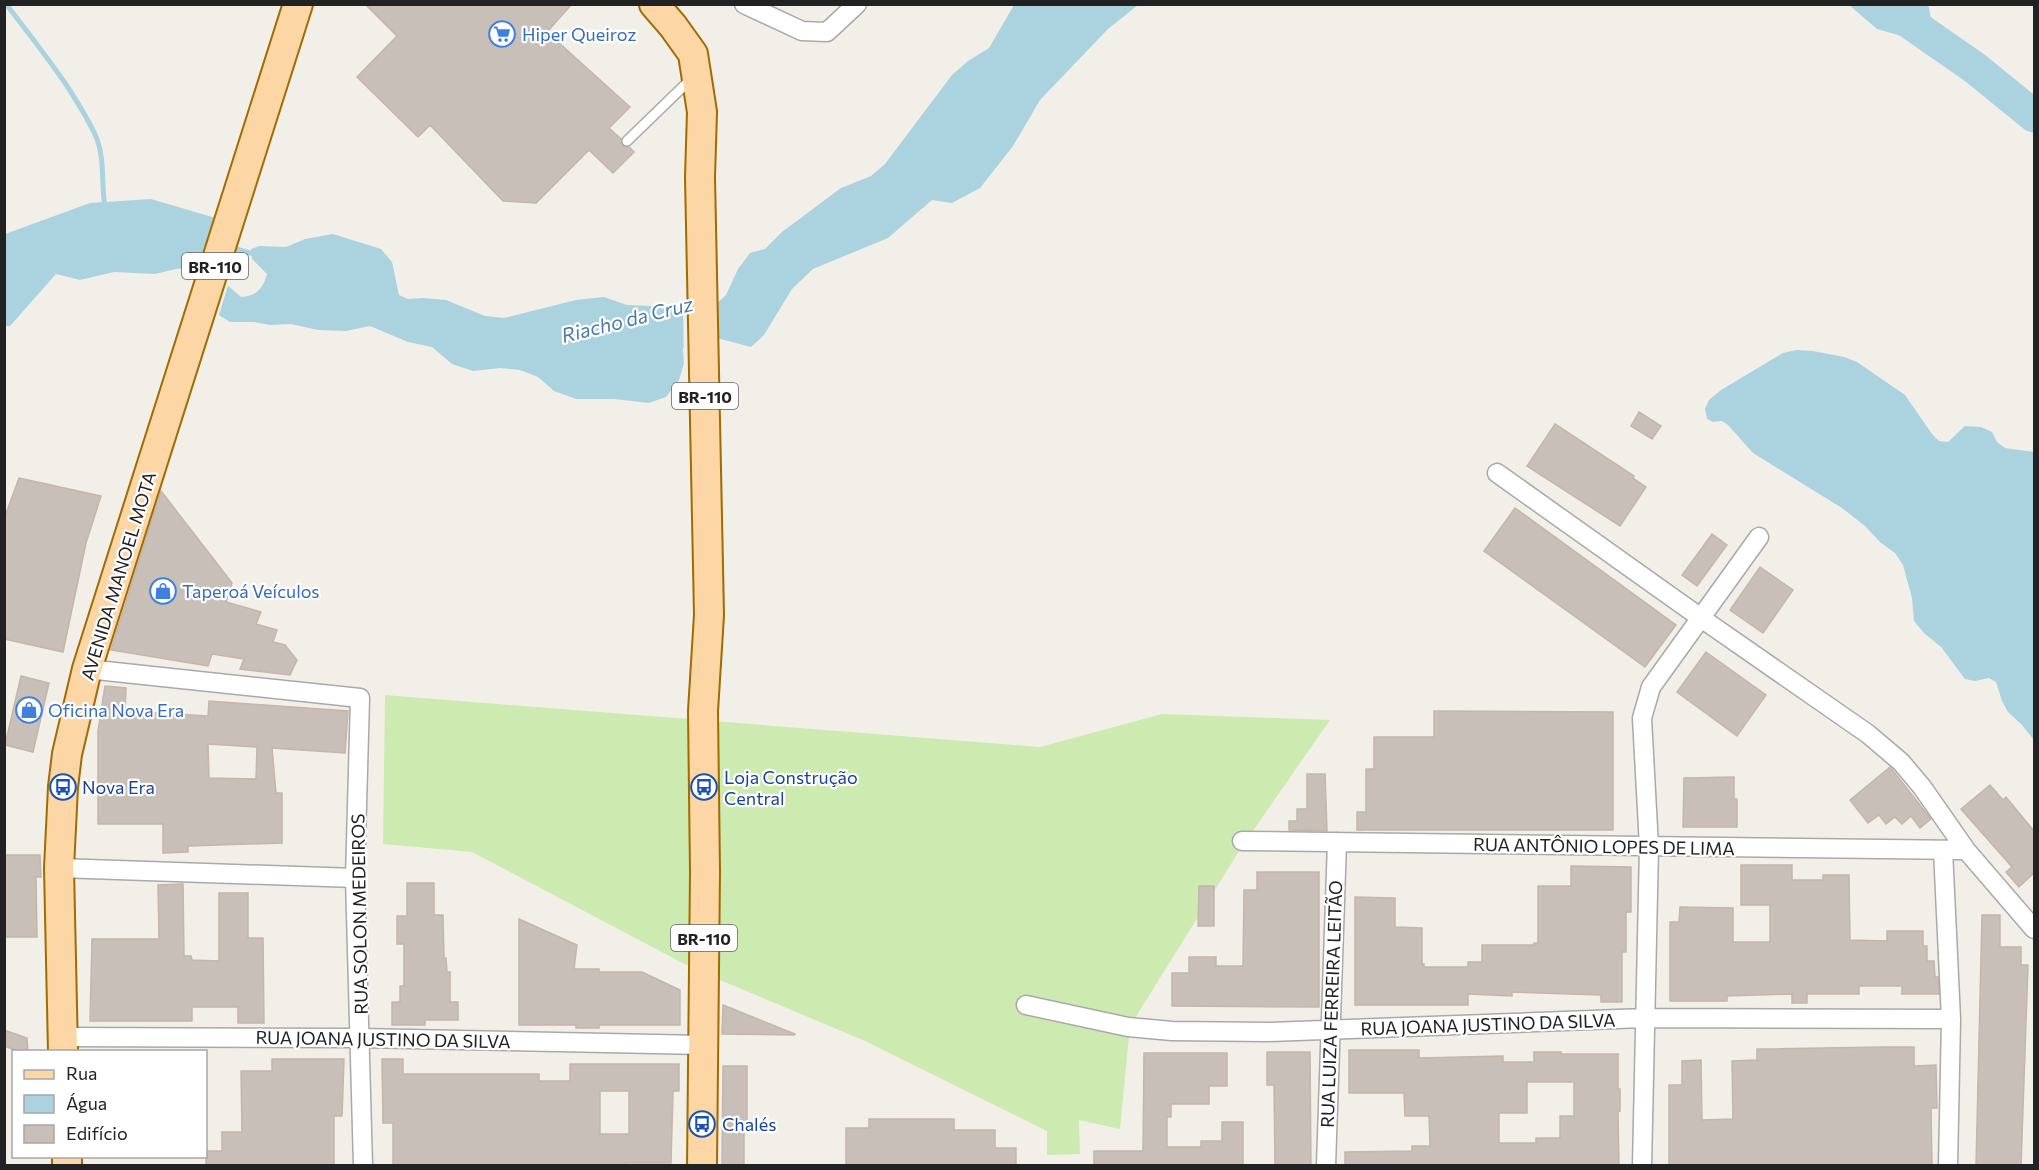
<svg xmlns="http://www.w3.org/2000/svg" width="2039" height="1170" viewBox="0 0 2039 1170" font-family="Commissioner,sans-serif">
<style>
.grass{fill:#cdebb0}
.water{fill:#aad3df}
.pier{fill:#f2efe9}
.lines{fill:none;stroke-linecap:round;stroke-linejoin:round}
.stream{stroke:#aad3df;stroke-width:5}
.river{stroke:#aad3df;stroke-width:33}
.building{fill:#c7bfb8;stroke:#c4b6ab;stroke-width:1.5;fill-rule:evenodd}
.service-casing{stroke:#a9a9a9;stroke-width:12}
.minor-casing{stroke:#a9a9a9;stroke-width:21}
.primary-casing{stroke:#a06b00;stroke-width:32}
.service{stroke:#fff;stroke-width:9}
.minor{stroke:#fff;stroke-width:18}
.primary{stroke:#fcd6a4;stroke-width:28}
.labels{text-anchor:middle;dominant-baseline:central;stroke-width:4.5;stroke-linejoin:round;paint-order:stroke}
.shield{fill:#fff;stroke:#646464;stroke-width:1.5}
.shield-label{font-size:16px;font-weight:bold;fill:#222}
.shop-label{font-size:18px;fill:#366cbe;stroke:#fff;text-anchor:start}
.street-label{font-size:18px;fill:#222;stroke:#fff}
.transit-label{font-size:18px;fill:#164399;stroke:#fff;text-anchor:start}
.water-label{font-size:20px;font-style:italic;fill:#4a7aab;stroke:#fff}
</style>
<rect width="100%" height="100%" fill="#f2efe9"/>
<path class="grass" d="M 385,695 L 1040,747 L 1162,714 L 1330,720 L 1241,848 L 1130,1026 L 1120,1129 L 1079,1120 L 1080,1154 L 1047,1155 L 1047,1131 L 865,1041 L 694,969 L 472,852 L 383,844 Z"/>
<path class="water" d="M 1014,5 L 1138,5 L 1108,29 L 1040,100 L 1013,146 L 980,188 L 952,203 L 932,200 L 888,238 L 813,269 L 792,289 L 764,335 L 751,347 L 694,332 L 683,349 L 684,363 L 679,380 L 666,397 L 649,403 L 614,399 L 576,399 L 554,391 L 538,377 L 520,370 L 500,368 L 473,371 L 452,364 L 432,347 L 408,342 L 370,326 L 346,331 L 318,330 L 291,324 L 270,325 L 254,322 L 230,322 L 209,309 L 218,277 L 241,297 C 256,296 263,289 267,274 L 252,259 L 251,249 L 259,246 L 286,247 L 305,239 L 333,234 L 381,249 L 392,262 L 399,295 L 408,299 L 424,298 L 446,300 L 485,316 L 504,318 L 576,300 L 604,297 L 627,305 L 675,307 L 694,312 L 714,306 L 726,295 L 738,269 L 750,253 L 765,249 L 782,232 L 841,188 L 871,176 L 885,164 L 952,75 L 968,61 L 989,48 Z
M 1849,5 L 1925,5 L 1929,7 L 1933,34 L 1929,49 L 1919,41 L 1877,29 Z
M 151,199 L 219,219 L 204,267 L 176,269 L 155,274 L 114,272 L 80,280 L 56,274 L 10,326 L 5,326 L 5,234 L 90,203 Z
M 1796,350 L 1813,351 L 1844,357 L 1857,362 L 1905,395 L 1932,434 L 1939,441 L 1948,442 L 1965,426 L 1981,427 L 1992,432 L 1997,442 L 2005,448 L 2034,452 L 2034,740 L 2022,725 L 2008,712 L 2002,701 L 1996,682 L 1989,678 L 1975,681 L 1965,679 L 1941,647 L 1924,633 L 1914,621 L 1912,598 L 1903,565 L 1895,553 L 1880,542 L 1865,526 L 1842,508 L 1753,453 L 1728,425 L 1722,421 L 1713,422 L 1707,419 L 1705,409 L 1709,400 L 1721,390 L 1783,353 Z"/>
<path class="pier" d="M 219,275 L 229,282 L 218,318 L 207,311 Z
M 717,299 L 718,342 L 695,336 L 686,350 L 687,363 L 684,373 L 683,306 L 694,309 L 713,304 Z"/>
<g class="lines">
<path class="stream" d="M 6,4 C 27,31 48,58 67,86 C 78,103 89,120 97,139 C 105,161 101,184 105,207
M 229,247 L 257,255"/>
<path class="river" d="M 1883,4 L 1975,68 L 2034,116"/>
</g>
<path class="building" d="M 365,4 L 572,4 L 547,32 L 630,107 L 609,128 L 621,139 L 623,146 L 629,147 L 634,152 L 613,173 L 589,150 L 536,203 L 503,201 L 430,125 L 418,137 L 357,77 L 397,36 Z
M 1639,412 L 1661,426 L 1652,439 L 1631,426 Z
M 1555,424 L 1634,476 L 1633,478 L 1646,487 L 1620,526 L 1527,466 Z
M 19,478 L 101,496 L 86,543 L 63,652 L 4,639 L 4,519 Z
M 161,491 L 232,583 L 226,602 L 261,612 L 256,624 L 277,630 L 273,642 L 285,645 L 297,660 L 290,675 L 240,669 L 244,659 L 212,654 L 208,666 L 111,650 Z
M 1515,508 L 1676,625 L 1645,667 L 1484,551 Z
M 1712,534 L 1727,545 L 1697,586 L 1682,575 Z
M 1760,567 L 1793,590 L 1763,633 L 1730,610 Z
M 1706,652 L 1766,695 L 1737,736 L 1677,692 Z
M 21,676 L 49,683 L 33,752 L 5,745 Z
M 105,686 L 126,688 L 125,711 L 208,716 L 209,701 L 348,711 L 345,753 L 272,748 L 276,793 L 282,793 L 282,843 L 188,846 L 188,852 L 163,853 L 163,824 L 98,824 L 98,731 ZM 208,744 L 257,747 L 256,779 L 209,778 Z
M 1434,711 L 1613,712 L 1613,830 L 1357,830 L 1357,812 L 1366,812 L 1366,769 L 1374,769 L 1374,737 L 1434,737 Z
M 1890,767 L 1931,819 L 1920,828 L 1911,816 L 1902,824 L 1895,817 L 1886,824 L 1879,815 L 1868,823 L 1850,800 Z
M 1307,774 L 1325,774 L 1327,831 L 1289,830 L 1289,821 L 1297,821 L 1297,809 L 1307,809 Z
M 1734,777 L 1734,799 L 1737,799 L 1737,827 L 1683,827 L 1684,778 Z
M 1990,785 L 2003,800 L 2006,797 L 2034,831 L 2034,873 L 2019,887 L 2006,872 L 2012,867 L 1961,809 Z
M 4,855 L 40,855 L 41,877 L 36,877 L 37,937 L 4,937 Z
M 1741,865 L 1792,865 L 1792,880 L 1823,880 L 1823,875 L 1849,875 L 1850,940 L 1887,941 L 1887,931 L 1923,931 L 1923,946 L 1927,946 L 1927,961 L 1934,961 L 1935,977 L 1938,977 L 1939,994 L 1902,994 L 1902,986 L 1859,986 L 1859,994 L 1807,994 L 1807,1003 L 1792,1003 L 1792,994 L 1727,996 L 1727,1001 L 1670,1001 L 1670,922 L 1679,922 L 1680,907 L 1733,908 L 1733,942 L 1770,942 L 1770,905 L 1741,905 Z
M 1571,866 L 1631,867 L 1631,912 L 1626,912 L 1626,952 L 1622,952 L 1622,1002 L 1601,1002 L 1601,995 L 1512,992 L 1512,996 L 1468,994 L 1468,1005 L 1355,1005 L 1355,897 L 1395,898 L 1395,927 L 1422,928 L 1422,964 L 1424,964 L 1424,967 L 1468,967 L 1468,962 L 1482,962 L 1482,945 L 1534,945 L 1534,943 L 1538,943 L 1538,886 L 1571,886 Z
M 1257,872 L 1319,872 L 1319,1007 L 1172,1006 L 1172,973 L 1189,973 L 1189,957 L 1216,957 L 1216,966 L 1243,966 L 1244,890 L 1257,890 Z
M 407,883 L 434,883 L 434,915 L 443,915 L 444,958 L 446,958 L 447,972 L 450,972 L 450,1002 L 458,1002 L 458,1020 L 425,1020 L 425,1025 L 392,1025 L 392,1002 L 400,1002 L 400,986 L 404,986 L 404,944 L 397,944 L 397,916 L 407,916 Z
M 183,884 L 184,956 L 191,956 L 192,960 L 219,961 L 219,893 L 248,893 L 248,938 L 263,938 L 264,1023 L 238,1023 L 238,1007 L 192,1007 L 192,1021 L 90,1021 L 92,939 L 159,939 L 158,885 Z
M 1199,886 L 1214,886 L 1214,926 L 1198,926 Z
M 1982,915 L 2000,915 L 2000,947 L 2021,947 L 2021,965 L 2028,965 L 2021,1166 L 1976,1166 Z
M 519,919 L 577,945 L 574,969 L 599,969 L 599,972 L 642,972 L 680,990 L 680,1025 L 599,1025 L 599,1028 L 576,1028 L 576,1025 L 519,1025 Z
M 723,1005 L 795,1034 L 794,1035 L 722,1034 Z
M 4,1030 L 27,1038 L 28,1052 L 21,1052 L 4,1046 Z
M 1884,1047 L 1914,1047 L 1914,1066 L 1936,1065 L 1937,1108 L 1931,1108 L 1932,1166 L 1669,1166 L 1669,1085 L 1682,1085 L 1682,1061 L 1701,1060 L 1702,1120 L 1733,1119 L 1732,1061 L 1757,1060 L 1757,1049 Z
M 1349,1050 L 1419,1050 L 1419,1058 L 1503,1056 L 1503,1062 L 1534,1062 L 1534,1052 L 1561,1052 L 1561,1054 L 1618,1054 L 1618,1089 L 1620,1089 L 1620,1111 L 1618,1112 L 1619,1166 L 1345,1166 L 1345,1152 L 1412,1151 L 1412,1146 L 1430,1146 L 1429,1116 L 1405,1116 L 1404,1093 L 1349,1093 ZM 1527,1082 L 1574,1082 L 1574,1116 L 1560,1116 L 1560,1138 L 1536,1138 L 1536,1143 L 1499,1143 L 1499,1113 L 1527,1113 Z
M 1267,1052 L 1310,1052 L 1311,1166 L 1275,1166 L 1274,1085 L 1267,1085 Z
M 1144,1053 L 1227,1053 L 1227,1086 L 1209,1086 L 1209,1104 L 1171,1104 L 1171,1117 L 1167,1117 L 1167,1147 L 1201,1147 L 1201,1141 L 1222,1141 L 1222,1122 L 1243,1122 L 1243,1166 L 1094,1166 L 1094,1151 L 1143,1151 Z
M 272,1059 L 344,1059 L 342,1116 L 334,1116 L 334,1166 L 206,1166 L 206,1151 L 222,1151 L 222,1132 L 242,1132 L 241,1071 L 272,1071 Z
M 382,1059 L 403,1059 L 403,1074 L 539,1074 L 539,1081 L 570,1081 L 570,1064 L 679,1064 L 679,1091 L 673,1091 L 671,1163 L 625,1163 L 625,1166 L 393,1166 L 393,1123 L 383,1123 ZM 600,1091 L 629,1091 L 629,1134 L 600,1134 Z
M 723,1066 L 747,1066 L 747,1130 L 744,1130 L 744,1166 L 722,1166 Z
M 869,1119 L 954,1119 L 954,1130 L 995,1130 L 995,1148 L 1016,1148 L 1016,1166 L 846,1166 L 846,1128 L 869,1128 Z"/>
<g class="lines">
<g class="service-casing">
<path id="service" d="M 627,141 L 691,79"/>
</g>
<g class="minor-casing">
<path id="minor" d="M 744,4 L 802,31 L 827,32 L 857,4
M 1497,473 L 1701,618 L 1868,734 L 1901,762 L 1922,787 L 1966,850 L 2034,929
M 87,669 L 360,698 L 355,878 L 363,1166
M 1242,841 L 1966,850
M 1943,850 L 1951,1019 L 1948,1166
M 59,868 L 355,878
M 1026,1005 L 1128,1027 L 1172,1031 L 1268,1032 L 1644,1018 L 1951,1019
M 63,1037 L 361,1038 L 703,1045
M 1326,1166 L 1337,842
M 1642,1166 L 1649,847 L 1642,718 L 1651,687 L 1759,537"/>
</g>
<g class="primary-casing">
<path id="primary" d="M 654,4 L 673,26 L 693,54 L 702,112 L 700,177 L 709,615 L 703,711 L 705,872 L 702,1166
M 63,1052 L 59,868 L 63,787 L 67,754 L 87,669 L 298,4
M 67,1156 L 67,1166"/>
</g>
<use href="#service" class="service"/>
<use href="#minor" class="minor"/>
<use href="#primary" class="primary"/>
</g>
<defs>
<g id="supermarket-ring" transform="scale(1.35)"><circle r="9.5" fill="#fff" stroke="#3f7fe0" stroke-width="1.5"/><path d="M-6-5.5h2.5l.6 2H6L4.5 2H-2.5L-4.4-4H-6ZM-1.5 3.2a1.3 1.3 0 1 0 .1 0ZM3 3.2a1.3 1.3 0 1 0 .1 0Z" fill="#3f7fe0"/></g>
<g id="shop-ring" transform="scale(1.35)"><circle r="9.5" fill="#fff" stroke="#3f7fe0" stroke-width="1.5"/><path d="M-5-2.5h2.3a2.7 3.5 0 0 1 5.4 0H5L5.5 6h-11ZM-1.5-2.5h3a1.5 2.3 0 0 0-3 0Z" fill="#3f7fe0"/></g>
<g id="bus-ring" transform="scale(1.35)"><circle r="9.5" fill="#fff" stroke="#1a4fb4" stroke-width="1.5"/><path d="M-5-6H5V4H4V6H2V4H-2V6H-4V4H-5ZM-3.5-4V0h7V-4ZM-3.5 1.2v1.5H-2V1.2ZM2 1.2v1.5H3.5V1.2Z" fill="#1a4fb4"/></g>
</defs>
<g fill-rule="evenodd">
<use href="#supermarket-ring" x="502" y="34"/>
<use href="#shop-ring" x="163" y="591"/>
<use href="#shop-ring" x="29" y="710"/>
<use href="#bus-ring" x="63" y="787"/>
<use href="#bus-ring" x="704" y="787"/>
<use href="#bus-ring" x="702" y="1124"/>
</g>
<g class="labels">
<g class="shield">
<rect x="182" y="253" width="66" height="26" rx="4.5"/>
<rect x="672" y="383" width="66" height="26" rx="4.5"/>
<rect x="671" y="925" width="66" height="26" rx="4.5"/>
</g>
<g class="shield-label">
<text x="215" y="266">BR-110</text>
<text x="705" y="396">BR-110</text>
<text x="704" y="938">BR-110</text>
</g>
<g class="shop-label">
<text x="522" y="34">Hiper Queiroz</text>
<text x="182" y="591">Taperoá Veículos</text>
<text x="48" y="710">Oficina Nova Era</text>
</g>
<g class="street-label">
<text transform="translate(118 576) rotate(-73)">AVENIDA MANOEL MOTA</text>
<text transform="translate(1604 846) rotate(1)">RUA ANTÔNIO LOPES DE LIMA</text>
<text transform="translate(359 914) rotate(-91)">RUA SOLON MEDEIROS</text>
<text transform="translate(1331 1004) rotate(-88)">RUA LUIZA FERREIRA LEITÃO</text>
<text transform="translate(1488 1024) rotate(-2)">RUA JOANA JUSTINO DA SILVA</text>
<text transform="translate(383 1039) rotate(1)">RUA JOANA JUSTINO DA SILVA</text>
</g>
<g class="transit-label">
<text x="724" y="777">Loja Construção<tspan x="724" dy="21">Central</tspan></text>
<text x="82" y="787">Nova Era</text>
<text x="722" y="1124">Chalés</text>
</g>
<g class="water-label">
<text transform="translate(627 319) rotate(-14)">Riacho da Cruz</text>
</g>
</g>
<rect width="2039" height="1170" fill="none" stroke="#222222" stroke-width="12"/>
<rect x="12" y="1050" width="195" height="108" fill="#ffffff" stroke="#a7a7a7" stroke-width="1.5"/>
<rect x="24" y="1070" width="30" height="9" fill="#fcd6a4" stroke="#a7a7a7" stroke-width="1.5"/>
<text x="66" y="1080" font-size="18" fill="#222222">Rua</text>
<rect x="24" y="1095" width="30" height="18" fill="#aad3df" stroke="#a7a7a7" stroke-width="1.5"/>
<text x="66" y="1110" font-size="18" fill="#222222">Água</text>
<rect x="24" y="1125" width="30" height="18" fill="#c7bfb8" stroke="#a7a7a7" stroke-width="1.5"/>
<text x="66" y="1140" font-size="18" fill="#222222">Edifício</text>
</svg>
